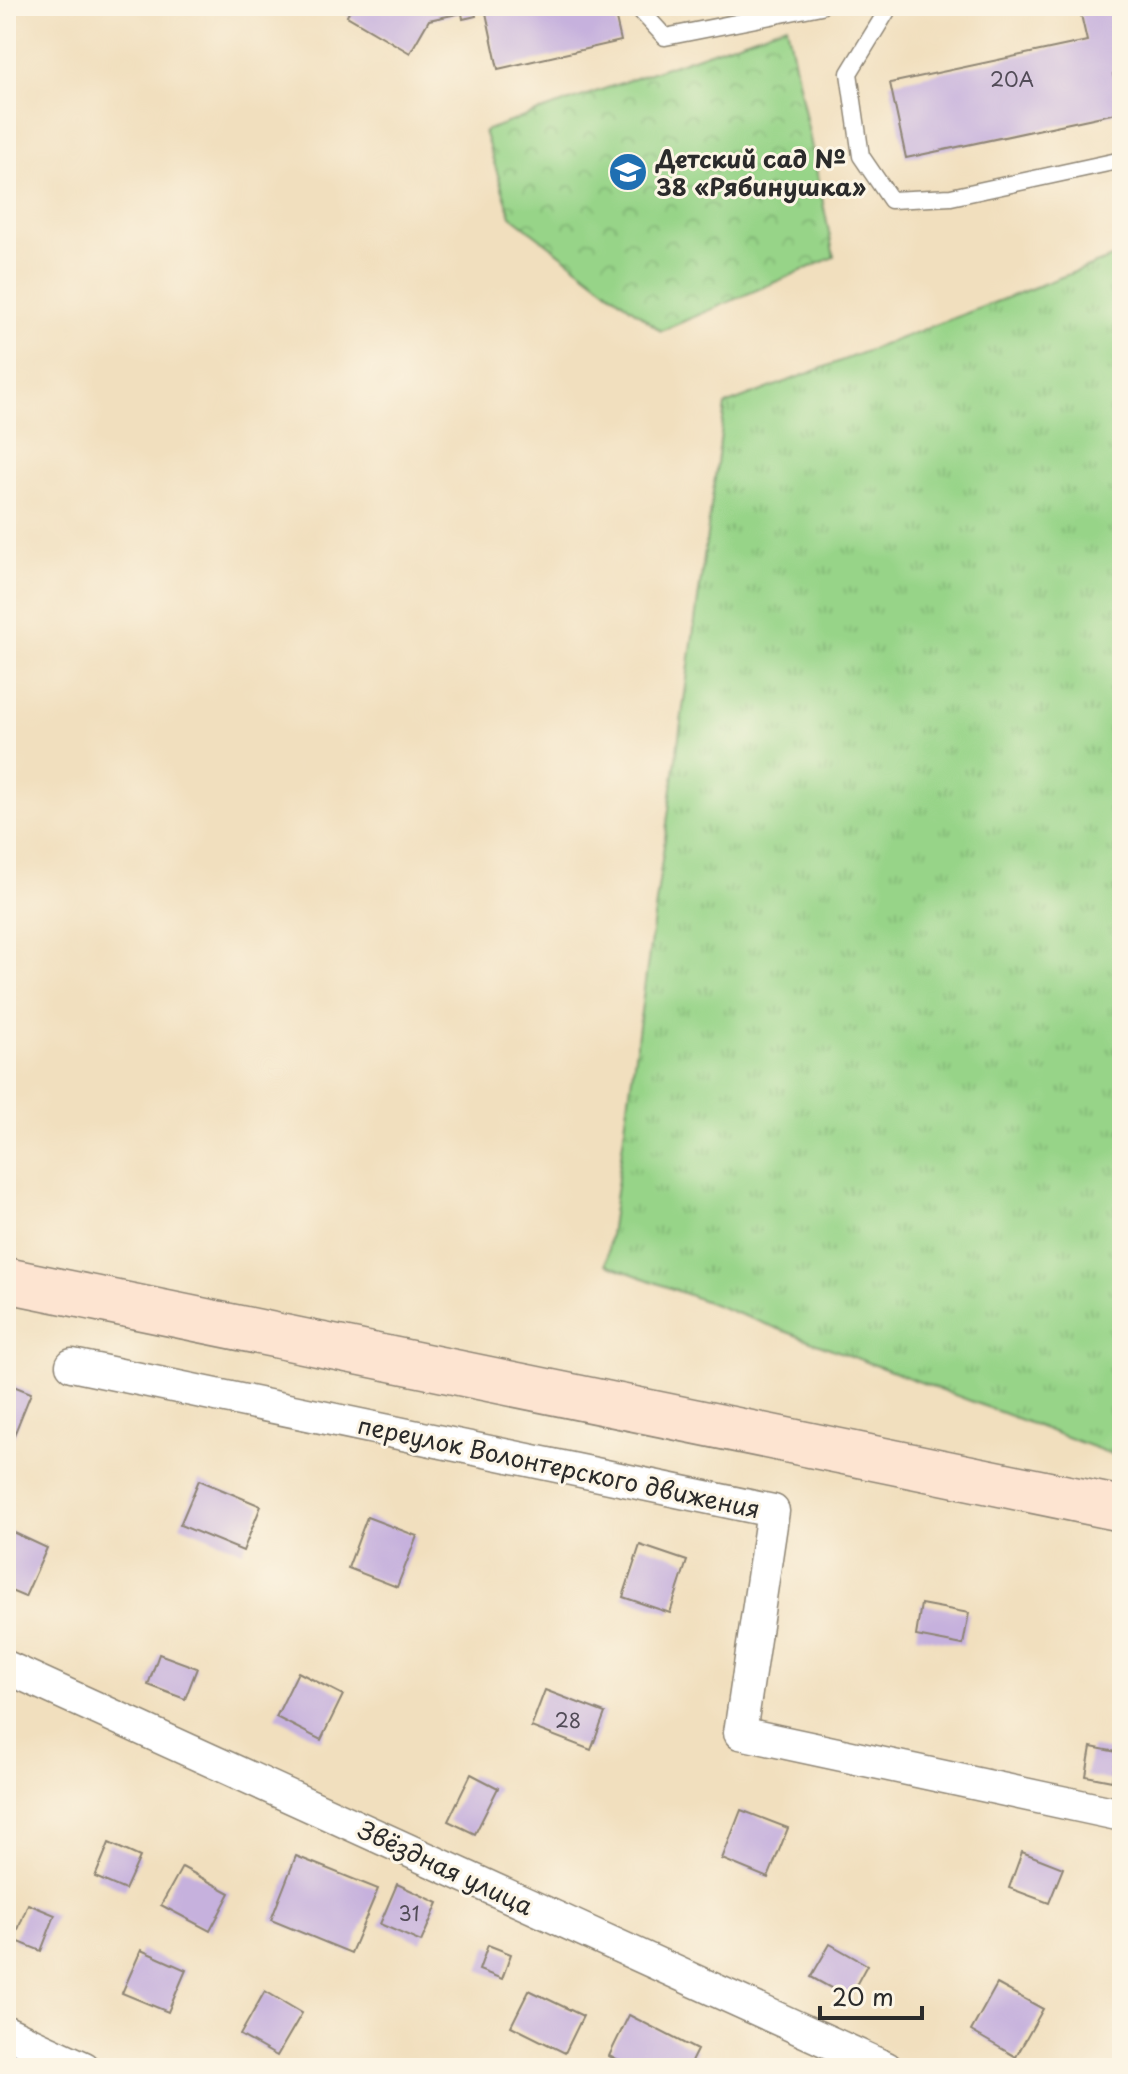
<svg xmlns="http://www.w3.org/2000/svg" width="1128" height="2074" viewBox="0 0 1128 2074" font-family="'Playpen Sans',sans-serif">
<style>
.grass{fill:url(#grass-tufts);stroke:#61805a;stroke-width:2}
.park{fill:url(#park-crowns);stroke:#61805a;stroke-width:2}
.building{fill:#c6b1dd}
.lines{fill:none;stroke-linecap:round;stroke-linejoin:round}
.service-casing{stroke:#8e8574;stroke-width:19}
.minor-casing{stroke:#8e8574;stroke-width:35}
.secondary-casing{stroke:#8e8574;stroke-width:47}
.service{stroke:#fff;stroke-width:16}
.minor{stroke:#fff;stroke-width:32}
.secondary{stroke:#fde4d1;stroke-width:44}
.labels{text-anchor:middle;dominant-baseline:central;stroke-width:6;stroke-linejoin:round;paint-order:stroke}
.number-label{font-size:20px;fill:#524c58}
.poi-label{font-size:24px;font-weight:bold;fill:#2b2b2b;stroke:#fcf5e5;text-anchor:start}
.street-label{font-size:24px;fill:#2b2b2b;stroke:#fcf5e5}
</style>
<defs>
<pattern id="grass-tufts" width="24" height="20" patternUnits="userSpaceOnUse" patternTransform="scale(2)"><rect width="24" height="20" fill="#97d488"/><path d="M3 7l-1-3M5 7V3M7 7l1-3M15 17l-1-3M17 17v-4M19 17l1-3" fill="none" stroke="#82b676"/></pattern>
<pattern id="park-crowns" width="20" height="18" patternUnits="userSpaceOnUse" patternTransform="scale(2)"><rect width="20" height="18" fill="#97d488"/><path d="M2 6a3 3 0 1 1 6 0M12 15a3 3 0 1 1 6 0" fill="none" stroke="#82b676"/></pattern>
</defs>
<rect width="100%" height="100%" fill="#fcf5e5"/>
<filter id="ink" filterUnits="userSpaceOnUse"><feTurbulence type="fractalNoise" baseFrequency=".0125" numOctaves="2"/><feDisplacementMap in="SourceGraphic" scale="16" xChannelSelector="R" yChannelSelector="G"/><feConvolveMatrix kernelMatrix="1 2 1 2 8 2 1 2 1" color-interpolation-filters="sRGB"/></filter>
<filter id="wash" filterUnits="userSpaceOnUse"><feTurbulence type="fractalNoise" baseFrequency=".006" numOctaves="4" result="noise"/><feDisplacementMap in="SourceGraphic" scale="32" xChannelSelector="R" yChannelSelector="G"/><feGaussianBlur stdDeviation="1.8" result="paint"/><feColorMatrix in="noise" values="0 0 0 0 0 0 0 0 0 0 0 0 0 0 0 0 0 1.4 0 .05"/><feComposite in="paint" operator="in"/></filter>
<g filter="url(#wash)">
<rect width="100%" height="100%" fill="#f1dfbe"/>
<path class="grass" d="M 1122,254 L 1122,1458 L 606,1264 L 725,405 Z"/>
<path class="park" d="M 787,25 L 834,257 L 661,331 L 511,216 L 484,131 Z"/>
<g id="blocks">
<path class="building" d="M 352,6 L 613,6 L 621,41 L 498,69 L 485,8 L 475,11 L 476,16 L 463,19 L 462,13 L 429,20 L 410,53 L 347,16 Z
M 1079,6 L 1122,6 L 1122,72 L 1113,74 L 1121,112 L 906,158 L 890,83 L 1087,41 Z
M 6,1383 L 31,1393 L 6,1455 Z
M 199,1480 L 261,1506 L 243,1551 L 180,1525 Z
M 367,1517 L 417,1536 L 397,1587 L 348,1568 Z
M 6,1529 L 47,1548 L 25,1597 L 6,1589 Z
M 640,1545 L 687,1561 L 670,1613 L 623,1597 Z
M 921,1604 L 969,1613 L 963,1645 L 916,1636 Z
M 159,1654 L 197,1668 L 185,1699 L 148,1685 Z
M 298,1672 L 343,1695 L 321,1740 L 276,1717 Z
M 545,1690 L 605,1713 L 591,1750 L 531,1727 Z
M 1091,1747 L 1117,1752 L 1112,1781 L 1086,1776 Z
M 471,1774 L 498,1788 L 475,1834 L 448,1821 Z
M 741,1810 L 788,1828 L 768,1878 L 722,1859 Z
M 109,1843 L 140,1857 L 125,1890 L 95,1877 Z
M 1022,1852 L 1063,1868 L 1049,1903 L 1009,1888 Z
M 296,1856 L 378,1889 L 351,1953 L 271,1920 Z
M 182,1867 L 230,1893 L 210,1931 L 161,1905 Z
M 397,1884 L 438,1903 L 421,1942 L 380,1924 Z
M 28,1904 L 55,1915 L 41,1951 L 14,1940 Z
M 830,1944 L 867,1965 L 849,1998 L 811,1977 Z
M 488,1945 L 511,1954 L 502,1979 L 479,1970 Z
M 141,1950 L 186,1970 L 168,2012 L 122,1993 Z
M 997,1984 L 1043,2009 L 1016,2057 L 971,2031 Z
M 529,1990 L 583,2016 L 565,2053 L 511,2026 Z
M 265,1991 L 302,2013 L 277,2056 L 240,2035 Z
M 629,2015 L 697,2050 L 688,2068 L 632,2068 L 609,2056 Z"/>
</g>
</g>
<g filter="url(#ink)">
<use href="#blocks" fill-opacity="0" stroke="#8e8574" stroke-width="2"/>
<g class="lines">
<g class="service-casing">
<path id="service" d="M 890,6 L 849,73 L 861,156 L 891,200 L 951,197 L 1122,160
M 641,11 L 665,37 L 821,6"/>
</g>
<g class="minor-casing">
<path id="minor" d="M 72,1365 L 773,1511 L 740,1733 L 1122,1815
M 6,1667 L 886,2068
M 6,2032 L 84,2068"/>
</g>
<g class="secondary-casing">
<path id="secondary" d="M 6,1280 L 1122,1509"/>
</g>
<use href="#service" class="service"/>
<use href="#minor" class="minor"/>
<use href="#secondary" class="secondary"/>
</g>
</g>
<defs>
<g id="school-disc" transform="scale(2)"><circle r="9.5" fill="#1f6fb2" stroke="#fcf5e5"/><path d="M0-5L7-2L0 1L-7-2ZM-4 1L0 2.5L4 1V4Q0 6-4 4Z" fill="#fff"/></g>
</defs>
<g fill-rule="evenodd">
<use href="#school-disc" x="628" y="172"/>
</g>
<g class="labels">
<g class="number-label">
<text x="1012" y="79">20А</text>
<text x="568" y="1720">28</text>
<text x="409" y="1913">31</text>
</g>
<g class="poi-label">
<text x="656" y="158">Детский сад №<tspan x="656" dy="28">38 «Рябинушка»</tspan></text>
</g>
<g class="street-label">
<text transform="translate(559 1466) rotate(12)">переулок Волонтерского движения</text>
<text transform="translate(446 1867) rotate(25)">Звёздная улица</text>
</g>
</g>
<rect width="1128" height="2074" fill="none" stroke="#fcf5e5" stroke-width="32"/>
<path d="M820 2006v12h102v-12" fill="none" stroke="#2b2b2b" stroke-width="4"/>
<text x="832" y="2006" font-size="24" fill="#2b2b2b" stroke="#fcf5e5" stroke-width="6" paint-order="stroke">20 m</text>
</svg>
